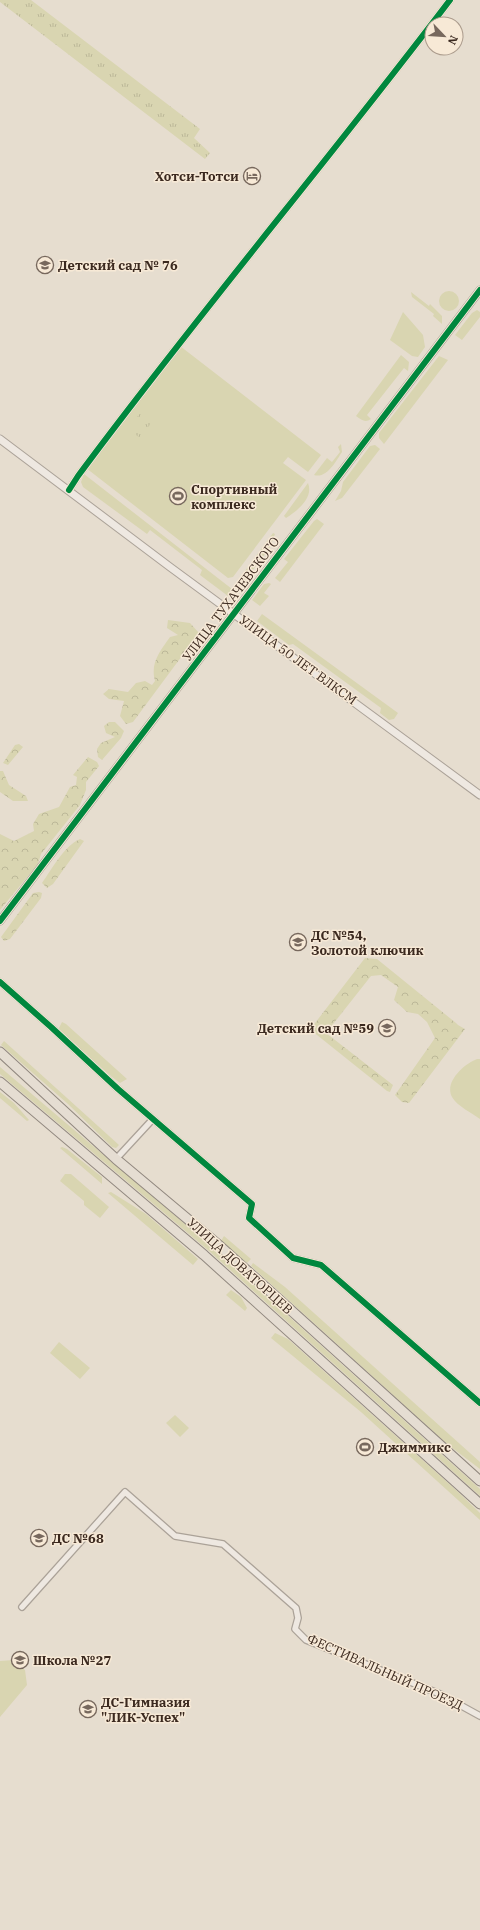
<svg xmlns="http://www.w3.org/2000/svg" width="480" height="1930" viewBox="0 0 480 1930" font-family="'IBM Plex Serif',serif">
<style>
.green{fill:#d9d5b1}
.forest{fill:url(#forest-crowns)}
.park{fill:url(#park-tufts)}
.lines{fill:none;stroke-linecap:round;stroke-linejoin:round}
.minor-casing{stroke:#aba298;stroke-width:8}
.tertiary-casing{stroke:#aba298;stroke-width:9}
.primary-casing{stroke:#91887f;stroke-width:11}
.minor{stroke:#eee8e1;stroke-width:5.5}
.tertiary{stroke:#eee8e1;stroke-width:7}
.primary{stroke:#e5ddd2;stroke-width:9}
.cycleway-casing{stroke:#f7e9d6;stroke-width:8}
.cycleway{stroke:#00873e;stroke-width:6}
.labels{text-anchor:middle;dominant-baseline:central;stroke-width:3;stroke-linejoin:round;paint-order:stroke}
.poi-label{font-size:13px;font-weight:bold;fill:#3b291f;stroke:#f7e9d6;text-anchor:start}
.street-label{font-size:13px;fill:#3b291f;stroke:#f7e9d6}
</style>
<defs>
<pattern id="forest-crowns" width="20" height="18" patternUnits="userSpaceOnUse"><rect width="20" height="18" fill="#d9d5b1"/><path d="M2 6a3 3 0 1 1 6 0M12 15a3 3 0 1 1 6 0" fill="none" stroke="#bbb798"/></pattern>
<pattern id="park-tufts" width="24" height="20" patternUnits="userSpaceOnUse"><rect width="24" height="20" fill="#d9d5b1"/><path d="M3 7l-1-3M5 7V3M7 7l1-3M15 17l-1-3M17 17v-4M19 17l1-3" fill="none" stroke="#bbb798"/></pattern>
</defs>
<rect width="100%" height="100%" fill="#e6ddcf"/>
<path class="green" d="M439 301a10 10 0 1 1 20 0a10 10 0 1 1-20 0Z
M 411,292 L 429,306 L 430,304 L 442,316 L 442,324 L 433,316 L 434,314 L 412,297 Z
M 477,310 L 480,312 L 480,317 L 462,340 L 455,335 L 472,313 Z
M 403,312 L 423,335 L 425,347 L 418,357 L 412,356 L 390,340 Z
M 180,346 L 321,455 L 308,472 L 288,457 L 283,463 L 306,480 L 233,577 L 228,578 L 86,468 Z
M 401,355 L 409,362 L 408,371 L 404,368 L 367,415 L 371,419 C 365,423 362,420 356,416 Z
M 439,356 L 448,360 L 384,444 L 379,438 L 379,433 Z
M 341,444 L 342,452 C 336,461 327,479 314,475 L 327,458 L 332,462 L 340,452 L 338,447 Z
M 375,445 L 380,449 L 342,498 L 335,501 L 341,491 L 343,482 L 370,446 Z
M 84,474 L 232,589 L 228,596 L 200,575 L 202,570 L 150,530 L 147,534 L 83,487 L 81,482 Z
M 308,483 C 314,498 297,511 286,518 L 284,516 Z
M 317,519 L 324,524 L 280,582 L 275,578 L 288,562 L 284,559 L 314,521 Z
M 273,533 L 275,534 L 269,549 L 238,589 L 234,586 Z
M 269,583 L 271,584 L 264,593 L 269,596 L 260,606 L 252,600 L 264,584 Z
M 262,614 L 398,713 L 394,719 L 389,720 L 380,713 L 381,708 L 293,644 L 289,645 L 257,621 Z
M 62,1022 L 66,1024 L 127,1079 L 120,1083 L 112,1077 L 61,1032 L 59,1028 Z
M 4,1041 L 119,1145 L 116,1148 L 112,1147 L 68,1104 L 1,1045 Z
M 477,1059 L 480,1059 L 480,1119 C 472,1113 457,1106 452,1097 C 444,1082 464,1064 477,1059 Z
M 0,1067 L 212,1247 L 480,1489 L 480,1496 L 209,1251 L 0,1074 Z
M 0,1092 L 14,1103 L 29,1120 L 27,1121 L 0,1098 Z
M 62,1147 L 67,1149 L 102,1177 L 102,1184 L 60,1148 Z
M 65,1174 L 71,1174 L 109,1207 L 100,1218 L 84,1205 L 84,1201 L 60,1181 Z
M 111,1192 L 146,1214 L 198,1259 L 193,1265 L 108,1193 Z
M 224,1236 L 251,1259 L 247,1263 L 221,1241 Z
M 253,1263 L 285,1287 L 480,1462 L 480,1469 L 447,1444 L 251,1266 Z
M 231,1290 L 241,1297 L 247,1308 L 245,1311 L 226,1295 Z
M 275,1333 L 288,1339 L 457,1491 L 480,1513 L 480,1520 L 361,1412 L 271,1338 Z
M 59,1342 L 90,1368 L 80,1379 L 50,1353 Z
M 175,1415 L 189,1428 L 180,1437 L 166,1423 Z
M 14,1660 L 25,1670 L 27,1685 L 0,1717 L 0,1661 Z"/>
<path class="forest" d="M 168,620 L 190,623 L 199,633 L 133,722 L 126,724 L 120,716 L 124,701 L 109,699 L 103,694 L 109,689 L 128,692 L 136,683 L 145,681 L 152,685 L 155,681 C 150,663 160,651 170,637 L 178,635 L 167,628 Z
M 109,722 L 115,722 L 124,731 L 121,738 L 102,760 L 98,757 L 97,749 L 101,743 L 115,737 L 106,733 L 104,726 Z
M 19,744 L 23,747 L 8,765 L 3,763 L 15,745 Z
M 88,757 L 97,762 L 99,766 L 86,782 L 86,790 L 80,805 L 41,854 L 38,864 L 0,910 L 0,834 L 14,841 L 34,831 L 33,824 L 39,814 L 59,807 L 70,787 L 76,785 L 77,777 L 73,775 Z
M 0,771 L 3,771 L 9,785 L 26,796 L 28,801 L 13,801 L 0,792 Z
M 80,839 L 84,841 L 53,884 L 47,888 L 42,883 C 52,869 64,846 80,839 Z
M 39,892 L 42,893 L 41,898 L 10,939 L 4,941 L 1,937 L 33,893 Z
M 365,958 L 377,959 L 456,1023 L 458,1025 L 465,1029 L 409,1103 L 402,1102 L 395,1095 L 435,1038 L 427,1022 L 418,1014 L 407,1012 L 394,1000 L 398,987 L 381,975 L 371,976 L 326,1033 L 393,1085 L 390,1092 L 387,1091 L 312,1031 L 312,1027 Z"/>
<path class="park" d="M 0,0 L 31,0 L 200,129 L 194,138 L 210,153 L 205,159 L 0,2 Z
M 140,413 L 152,422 L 140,438 L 128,429 Z"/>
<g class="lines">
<g class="minor-casing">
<path id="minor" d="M 69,490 L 78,476 C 198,314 328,161 450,0
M 0,982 L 51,1027 L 118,1089 L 252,1204 L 249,1218 L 293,1258 L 321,1265 L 480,1403
M 116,1159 L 152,1120
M 22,1607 L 125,1492 L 175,1536 L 223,1544 L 296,1608 L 298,1618 L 295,1629 L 306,1640 L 440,1694 L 480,1716"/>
</g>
<g class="tertiary-casing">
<path id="tertiary" d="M 0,439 L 170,567 L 480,795
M 0,921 L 480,290"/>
</g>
<g class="primary-casing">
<path id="primary" d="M 0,1052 L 116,1159 L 221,1247 L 480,1481
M 0,1082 L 204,1255 L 480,1504"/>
</g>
<use href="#minor" class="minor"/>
<use href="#tertiary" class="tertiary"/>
<use href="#primary" class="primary"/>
<g class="cycleway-casing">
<path id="cycleway" d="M 69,490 L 78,476 C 198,314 328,161 450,0
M 0,921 L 480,290
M 0,982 L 51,1027 L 118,1089 L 252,1204 L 249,1218 L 293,1258 L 321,1265 L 480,1403"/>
</g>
<use href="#cycleway" class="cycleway"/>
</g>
<defs>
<g id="hotel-ring" transform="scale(0.9)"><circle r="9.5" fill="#f7e9d6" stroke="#77685d" stroke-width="1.5"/><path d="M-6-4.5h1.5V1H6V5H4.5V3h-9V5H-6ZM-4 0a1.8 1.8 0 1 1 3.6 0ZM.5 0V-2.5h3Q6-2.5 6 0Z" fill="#77685d"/></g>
<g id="school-ring" transform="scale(0.9)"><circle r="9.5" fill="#f7e9d6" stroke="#77685d" stroke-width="1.5"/><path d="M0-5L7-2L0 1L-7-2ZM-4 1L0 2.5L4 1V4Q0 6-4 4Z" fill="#77685d"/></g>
<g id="stadium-ring" transform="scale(0.9)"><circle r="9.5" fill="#f7e9d6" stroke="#77685d" stroke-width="1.5"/><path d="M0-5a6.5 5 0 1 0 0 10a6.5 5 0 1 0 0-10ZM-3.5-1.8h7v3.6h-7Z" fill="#77685d"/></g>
</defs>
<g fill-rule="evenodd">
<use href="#hotel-ring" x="252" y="176"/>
<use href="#school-ring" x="45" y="265"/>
<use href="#stadium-ring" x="178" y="496"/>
<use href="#school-ring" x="298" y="942"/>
<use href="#school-ring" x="387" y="1028"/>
<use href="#stadium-ring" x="365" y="1447"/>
<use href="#school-ring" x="39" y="1538"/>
<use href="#school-ring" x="20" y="1660"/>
<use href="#school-ring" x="88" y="1709"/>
</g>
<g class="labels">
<g class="poi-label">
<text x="239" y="176" text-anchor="end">Хотси-Тотси</text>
<text x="58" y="265">Детский сад № 76</text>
<text x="191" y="489">Спортивный<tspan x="191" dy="15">комплекс</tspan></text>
<text x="311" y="935">ДС №54,<tspan x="311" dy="15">Золотой ключик</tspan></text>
<text x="374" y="1028" text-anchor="end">Детский сад №59</text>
<text x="378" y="1447">Джиммикс</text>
<text x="52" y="1538">ДС №68</text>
<text x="33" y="1660">Школа №27</text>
<text x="101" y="1702">ДС-Гимназия<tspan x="101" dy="15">"ЛИК-Успех"</tspan></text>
</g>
<g class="street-label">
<text transform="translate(231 599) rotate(-53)">УЛИЦА ТУХАЧЕВСКОГО</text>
<text transform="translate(298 660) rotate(36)">УЛИЦА 50 ЛЕТ ВЛКСМ</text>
<text transform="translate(240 1266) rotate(42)">УЛИЦА ДОВАТОРЦЕВ</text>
<text transform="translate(385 1672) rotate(24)">ФЕСТИВАЛЬНЫЙ ПРОЕЗД</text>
</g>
</g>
<g transform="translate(444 36) rotate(115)"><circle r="19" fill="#f7e9d6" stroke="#ac9c8d"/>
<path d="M0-3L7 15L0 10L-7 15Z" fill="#77685d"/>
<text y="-6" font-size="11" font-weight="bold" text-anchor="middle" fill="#3b291f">N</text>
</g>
</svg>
